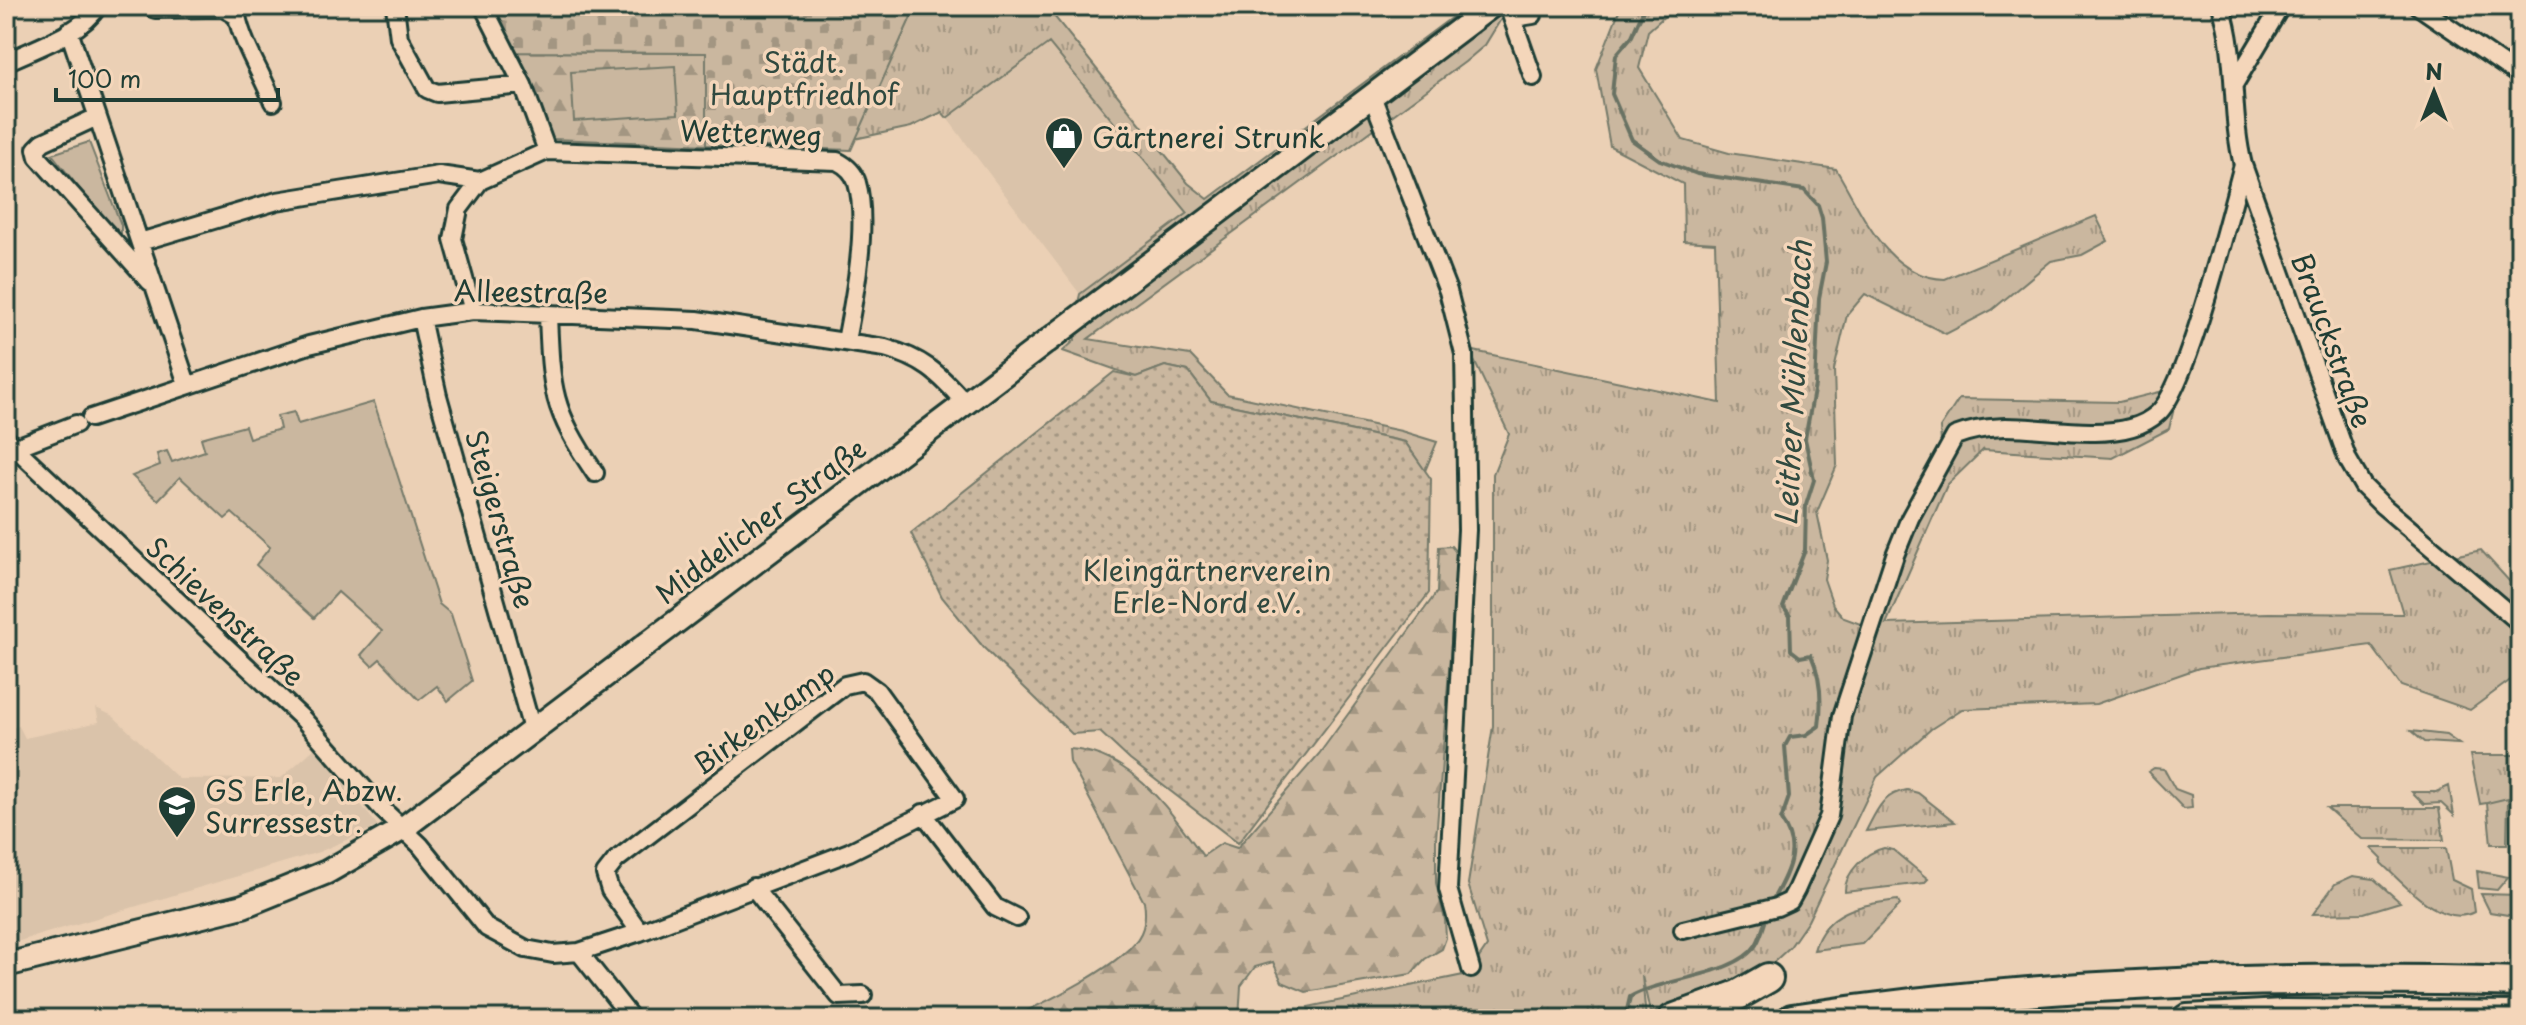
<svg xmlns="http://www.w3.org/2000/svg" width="2526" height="1025" viewBox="0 0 2526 1025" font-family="'Playpen Sans',sans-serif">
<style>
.built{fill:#dac3aa}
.grass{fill:url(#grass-tufts);stroke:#747a6a;stroke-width:2}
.forest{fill:url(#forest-firs);stroke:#747a6a;stroke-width:2}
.cemetery{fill:url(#cemetery-stones);stroke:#747a6a;stroke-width:2}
.park{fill:#cab79f;stroke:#747a6a;stroke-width:2}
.garden{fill:url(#garden-dots);stroke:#747a6a;stroke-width:2}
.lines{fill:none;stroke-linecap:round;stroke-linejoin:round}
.stream{stroke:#697263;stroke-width:4}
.street-casing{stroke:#1f3d34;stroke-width:22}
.secondary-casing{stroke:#1f3d34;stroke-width:28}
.highway-casing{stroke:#1f3d34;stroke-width:34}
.street{stroke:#f4d6ba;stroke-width:16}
.secondary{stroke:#f4d6ba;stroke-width:22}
.highway{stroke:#f4d6ba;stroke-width:28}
.labels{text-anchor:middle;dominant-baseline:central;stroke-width:7;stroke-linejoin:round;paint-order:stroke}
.park-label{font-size:28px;fill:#30493f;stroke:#f4d6ba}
.street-label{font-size:28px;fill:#1f3d34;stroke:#f4d6ba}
.poi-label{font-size:28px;fill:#1f3d34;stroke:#f4d6ba;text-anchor:start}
.water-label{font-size:30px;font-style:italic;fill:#314a40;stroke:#f4d6ba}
</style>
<defs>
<pattern id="grass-tufts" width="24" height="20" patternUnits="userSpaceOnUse" patternTransform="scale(2)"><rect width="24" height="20" fill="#cab79f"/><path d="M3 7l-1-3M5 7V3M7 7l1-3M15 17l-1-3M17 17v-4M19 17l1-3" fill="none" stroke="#a39682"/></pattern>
<pattern id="forest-firs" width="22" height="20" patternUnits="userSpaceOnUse" patternTransform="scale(2)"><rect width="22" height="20" fill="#cab79f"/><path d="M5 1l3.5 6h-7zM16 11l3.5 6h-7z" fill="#a39682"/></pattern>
<pattern id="cemetery-stones" width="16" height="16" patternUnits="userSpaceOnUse" patternTransform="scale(2)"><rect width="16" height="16" fill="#cab79f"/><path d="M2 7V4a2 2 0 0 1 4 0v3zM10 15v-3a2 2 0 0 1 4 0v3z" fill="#a39682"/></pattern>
<pattern id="garden-dots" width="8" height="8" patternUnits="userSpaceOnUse" patternTransform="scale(2)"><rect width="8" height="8" fill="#cab79f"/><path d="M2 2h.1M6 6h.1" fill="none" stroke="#a39682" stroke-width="1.8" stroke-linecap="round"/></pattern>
</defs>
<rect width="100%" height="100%" fill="#ebd0b5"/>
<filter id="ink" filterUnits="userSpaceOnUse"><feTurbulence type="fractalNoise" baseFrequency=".0125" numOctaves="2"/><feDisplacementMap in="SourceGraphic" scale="16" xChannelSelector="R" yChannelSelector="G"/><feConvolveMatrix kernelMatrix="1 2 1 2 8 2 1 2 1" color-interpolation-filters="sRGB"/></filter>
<g filter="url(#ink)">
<path class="built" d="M 1049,43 L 1189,214 L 1080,294 L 947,118 Z
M 96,708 L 113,716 L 179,779 L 281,778 L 315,748 L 378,826 L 319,852 L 6,945 L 6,729 L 19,726 L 25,738 L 99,722 Z"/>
<path class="grass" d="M 916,6 L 1046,6 L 1188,183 L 1208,199 L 1467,6 L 1509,6 L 1485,45 L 1465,62 L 1088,339 L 1190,355 L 1227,394 L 1401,431 L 1437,442 L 1425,471 L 1405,442 L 1211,401 L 1188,371 L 1165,366 L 1136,377 L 1063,351 L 1075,340 L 1073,326 L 1080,294 L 1188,213 L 1049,43 L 947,118 L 942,112 L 911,127 L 854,139 Z
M 1621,6 L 1668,6 L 1668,13 L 1648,31 L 1639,68 L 1683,140 L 1729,153 L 1836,169 C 1864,215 1886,277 1945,279 L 2096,216 L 2108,241 L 2082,255 L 2051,261 L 1992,310 L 1946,334 L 1865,294 L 1847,315 L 1834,370 L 1837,465 L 1817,512 L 1827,560 L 1824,579 L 1833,605 L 1844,618 L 1863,625 L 1888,550 L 1941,443 L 1940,428 L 1959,399 L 2119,402 L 2179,387 L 2169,429 L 2113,458 L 1983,450 L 1947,485 L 1886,624 L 2269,613 L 2403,614 L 2390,570 L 2481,550 L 2520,593 L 2520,673 L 2470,710 L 2401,686 L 2371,645 L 2199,668 L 2096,704 L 1962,709 L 1931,729 L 1877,777 L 1808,921 L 1790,947 L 1764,971 L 1687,1005 L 1650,1012 L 1642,976 L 1646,1019 L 1579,1019 L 1577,1015 L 1554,1019 L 1311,1019 L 1308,1007 L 1468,974 L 1487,946 L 1468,884 L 1493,726 L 1493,474 L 1509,434 L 1469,350 L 1720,403 L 1715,243 L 1684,241 L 1683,184 L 1610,146 L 1596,69 Z
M 2411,731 L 2446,735 L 2459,744 L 2424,742 Z
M 2470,755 L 2520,755 L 2520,798 L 2480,804 Z
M 2154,768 L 2164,769 L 2175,789 L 2191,795 L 2192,808 L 2184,809 L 2148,772 Z
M 2449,786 L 2454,815 L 2441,803 L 2424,804 L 2412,792 L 2436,792 Z
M 1907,790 L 1918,793 L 1955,822 L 1866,831 C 1877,810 1882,794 1907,790 Z
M 2327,808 L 2439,808 L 2444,840 L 2362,839 Z
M 1884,848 L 1893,850 L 1928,879 L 1924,883 L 1845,892 C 1844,873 1866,852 1884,848 Z
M 2371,848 L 2446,848 L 2452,880 L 2471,889 L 2474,912 C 2441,929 2403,883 2381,863 L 2382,859 Z
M 2477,871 L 2508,877 L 2497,890 L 2479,888 Z
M 2353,876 L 2374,879 L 2400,902 L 2364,913 L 2313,914 L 2335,884 Z
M 2481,894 L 2520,895 L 2520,917 L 2490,912 Z
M 1898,900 L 1900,905 L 1862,944 L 1814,950 C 1826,909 1862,905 1898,900 Z"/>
<path class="forest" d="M 513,52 L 706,53 L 836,150 L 552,139 Z
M 1451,546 L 1456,552 L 1455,592 L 1436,839 L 1436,883 L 1445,920 L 1446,938 L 1442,949 L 1425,959 L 1411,974 L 1306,992 L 1282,982 L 1273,962 L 1255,967 L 1241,986 L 1239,1019 L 1009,1019 C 1040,1005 1127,964 1141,933 C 1145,924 1146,913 1144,902 L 1070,762 L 1069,749 C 1131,752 1170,811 1203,856 L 1222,843 L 1237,848 L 1319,754 L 1437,592 L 1439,547 Z"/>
<path class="cemetery" d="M 491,6 L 916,6 L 851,150 L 706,145 L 706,53 L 513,52 Z"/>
<path class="park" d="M 675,66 L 678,114 L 574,121 L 571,72 Z
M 89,142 L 121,225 L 121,241 L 52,154 Z
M 374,402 L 439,604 L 451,614 L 472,681 L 448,701 L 437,686 L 419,700 L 380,659 L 372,666 L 361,655 L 382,631 L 338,592 L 314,618 L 256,565 L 270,547 L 232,513 L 225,519 L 180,477 L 158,500 L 132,476 L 160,465 L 157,454 L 167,451 L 172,462 L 205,451 L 201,438 L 245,426 L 249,438 L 280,429 L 277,416 L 294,412 L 298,424 Z
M 2508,798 L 2507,844 L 2491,844 L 2487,803 Z"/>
<path class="garden" d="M 1165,366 L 1188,371 L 1211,401 L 1405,442 L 1431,479 L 1429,593 L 1238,843 L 1130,760 L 1100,732 L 1072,734 L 984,648 L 942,597 L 911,533 L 1114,372 L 1136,377 Z"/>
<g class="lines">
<path class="stream" d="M 1645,6 L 1632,36 L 1616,55 L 1612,94 L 1632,140 L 1660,160 L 1697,174 L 1804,190 L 1818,205 L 1822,218 L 1826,262 L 1819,298 L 1815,385 L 1805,439 L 1814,480 L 1806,505 L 1805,550 L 1783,607 L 1790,616 L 1791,650 L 1800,657 L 1811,655 C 1821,677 1822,703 1819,726 L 1806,735 L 1790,737 L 1785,746 L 1789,797 L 1781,820 C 1803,850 1786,875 1771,903
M 1625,1019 L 1630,997 C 1662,978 1736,976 1756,945 C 1761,937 1764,925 1767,916"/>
<g class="street-casing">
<path id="street" d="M 149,6 L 155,9 L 223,8 L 237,16 C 242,43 262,74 273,102
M 395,6 L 399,38 L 427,89 L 437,93 L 523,85
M 483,6 L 523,85 L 547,151
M 1508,6 L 1533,77
M 2221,6 C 2238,58 2230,113 2243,165 L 2348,460 L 2363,486 L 2383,506 L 2520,623
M 2418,6 L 2520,76
M 1514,18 L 1533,15
M 69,31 L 187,384
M 6,62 C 35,48 81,34 98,6
M 2235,83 L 2281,6
M 1372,96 L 1448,291 L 1464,354 L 1467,530 L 1448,889 L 1471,969
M 97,117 L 43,142 L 36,149 L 38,157 L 150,282
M 140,242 L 277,201 L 439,175 L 480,181
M 473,311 L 453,239 L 459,209 L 480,181 L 547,151 L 837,161 C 847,166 854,172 857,183 C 869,223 854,300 846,341
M 548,315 C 551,391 552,409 595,473
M 421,318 L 438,396 L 533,733
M 91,418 L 309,345 L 421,318 L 473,311 L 697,320 L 885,348 C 922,358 939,373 964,402
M 6,439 L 303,719 L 382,809 L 420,845 L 487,928 L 526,949 L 553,954 L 579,952 L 640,932 L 849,852 L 955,799 L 877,691 L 863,681 L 845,685 L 616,860 L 605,874 L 610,890 L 640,932
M 6,451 L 76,424
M 923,813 L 995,907 L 1017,918
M 753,887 L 839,996 L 863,995
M 1683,930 L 1777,907 L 1790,901 L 1796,890 L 1829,816 L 1842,716 L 1895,555 L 1910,518 L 1955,436 C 2000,418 2047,433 2094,432 C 2115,432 2142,428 2158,413 C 2188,386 2230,212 2243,165
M 579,952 L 632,1019"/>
</g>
<g class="secondary-casing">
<path id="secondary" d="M 6,965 L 243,906 L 327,872 L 402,829 L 1491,6"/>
</g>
<g class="highway-casing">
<path id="highway" d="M 1673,1019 L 1738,995 L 1768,978
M 1792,1019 C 2032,982 2277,975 2520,982
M 2187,1019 L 2283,1014 L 2520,1016"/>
</g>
<use href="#street" class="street"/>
<use href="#secondary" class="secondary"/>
<use href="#highway" class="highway"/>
</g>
</g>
<defs>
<g id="shop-pin" transform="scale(2)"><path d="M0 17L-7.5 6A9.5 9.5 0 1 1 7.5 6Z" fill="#1f3d34" stroke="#f4d6ba"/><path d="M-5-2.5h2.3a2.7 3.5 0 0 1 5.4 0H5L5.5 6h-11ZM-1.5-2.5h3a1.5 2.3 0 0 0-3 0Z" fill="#fff"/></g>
<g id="school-pin" transform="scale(2)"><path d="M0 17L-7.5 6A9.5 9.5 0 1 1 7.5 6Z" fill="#1f3d34" stroke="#f4d6ba"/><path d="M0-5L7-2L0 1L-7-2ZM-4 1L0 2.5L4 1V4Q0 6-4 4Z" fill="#fff"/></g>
</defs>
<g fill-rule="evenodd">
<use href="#shop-pin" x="1064" y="136"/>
<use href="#school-pin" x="177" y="805"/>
</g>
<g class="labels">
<g class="park-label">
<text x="804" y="61">Städt.<tspan x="804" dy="32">Hauptfriedhof</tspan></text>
<text x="1207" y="569">Kleingärtnerverein<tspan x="1207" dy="32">Erle-Nord e.V.</tspan></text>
</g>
<g class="street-label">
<text transform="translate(751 132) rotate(2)">Wetterweg</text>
<text transform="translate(531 291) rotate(1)">Alleestraße</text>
<text transform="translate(2333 340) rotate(70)">Brauckstraße</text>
<text transform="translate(501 519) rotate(74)">Steigerstraße</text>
<text transform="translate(760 520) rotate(-37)">Middelicher Straße</text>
<text transform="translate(226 611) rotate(43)">Schievenstraße</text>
<text transform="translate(763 718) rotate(-36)">Birkenkamp</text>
</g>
<g class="poi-label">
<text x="1092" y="136">Gärtnerei Strunk</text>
<text x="205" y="789">GS Erle, Abzw.<tspan x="205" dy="32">Surressestr.</tspan></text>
</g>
<g class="water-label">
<text transform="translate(1792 383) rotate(-87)">Leither Mühlenbach</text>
</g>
</g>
<rect width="2526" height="1025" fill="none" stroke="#f4d6ba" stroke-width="32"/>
<rect x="16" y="16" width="2494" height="993" fill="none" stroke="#1f3d34" stroke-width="3" filter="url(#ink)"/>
<g transform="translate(2434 92)" stroke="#f4d6ba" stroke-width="6" paint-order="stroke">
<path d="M0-6L14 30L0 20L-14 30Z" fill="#1f3d34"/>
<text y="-12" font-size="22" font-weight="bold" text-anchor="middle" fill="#1f3d34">N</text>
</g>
<path d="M56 88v12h222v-12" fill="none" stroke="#1f3d34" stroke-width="4"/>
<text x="68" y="88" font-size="24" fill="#1f3d34" stroke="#f4d6ba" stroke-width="6" paint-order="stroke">100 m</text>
</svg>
